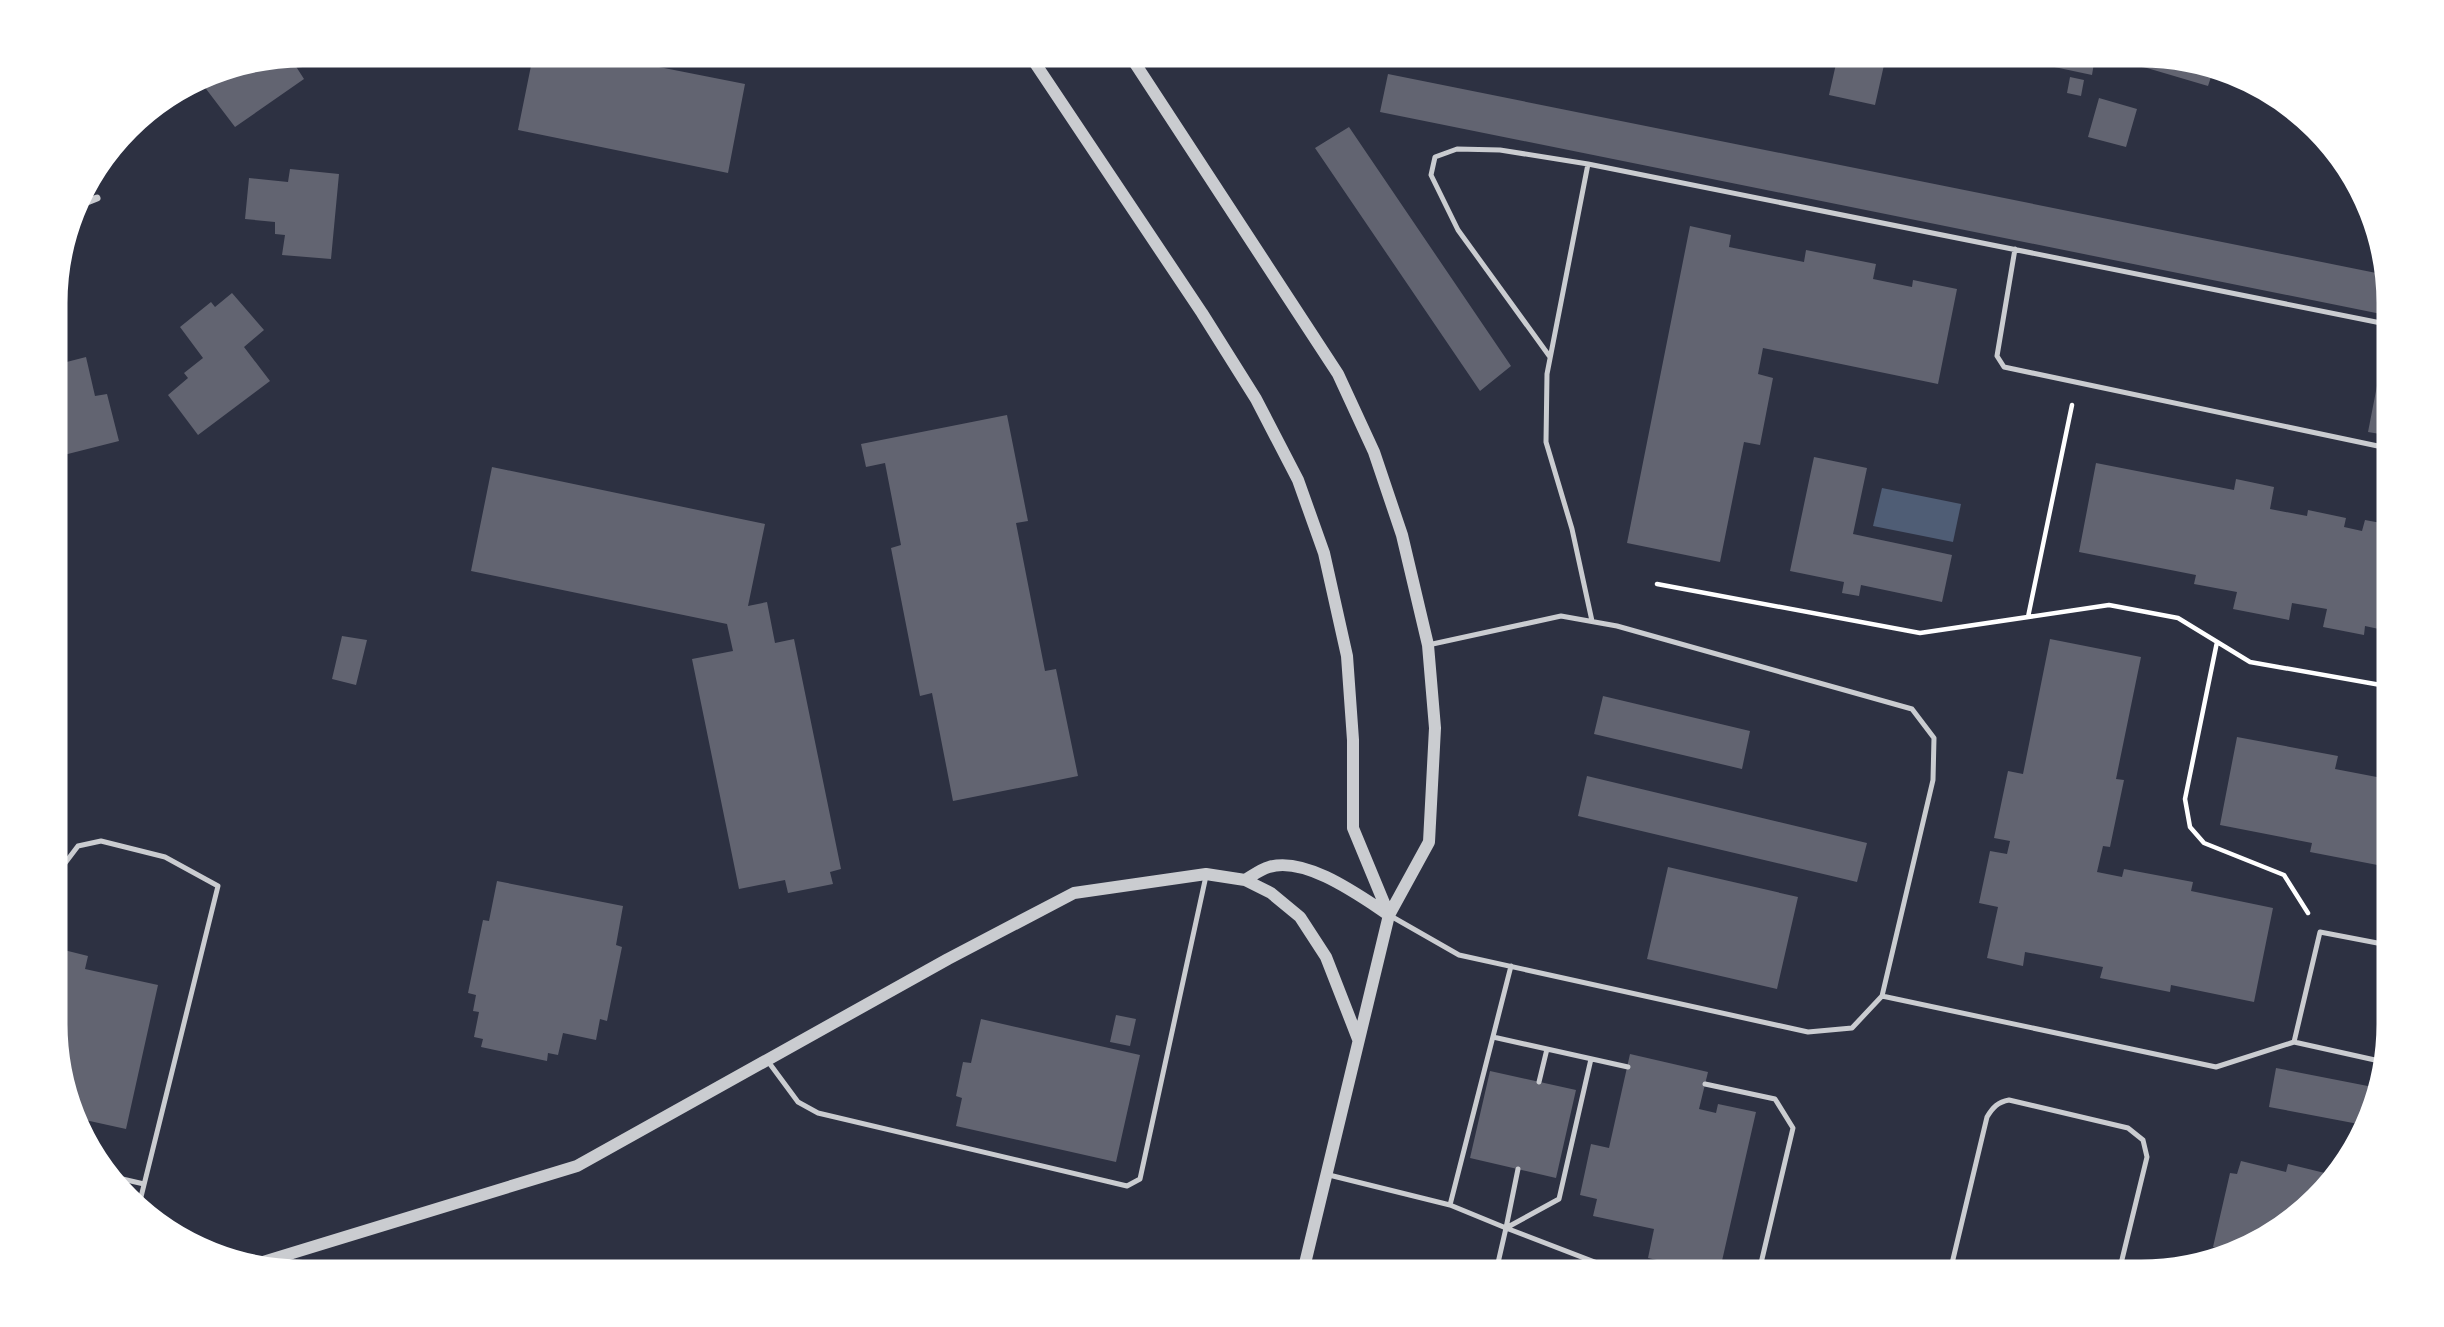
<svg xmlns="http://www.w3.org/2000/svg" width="2444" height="1327" viewBox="0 0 2444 1327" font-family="'Fira Sans Condensed',sans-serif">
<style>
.water{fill:#4f5d75}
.building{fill:#626471}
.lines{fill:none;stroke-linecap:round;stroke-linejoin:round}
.path{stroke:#fff;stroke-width:4.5}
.service{stroke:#caccd0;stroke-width:5}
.minor{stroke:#caccd0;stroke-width:7}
.tertiary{stroke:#caccd0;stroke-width:12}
.rim{fill:none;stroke:#fff;stroke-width:9}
</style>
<rect width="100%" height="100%" fill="#2d3142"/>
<path class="water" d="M 1882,488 L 1961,504 L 1953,542 L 1873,526 Z"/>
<path class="building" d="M 534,51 L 578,51 L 745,84 L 728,173 L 518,130 Z
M 1978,51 L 2096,51 L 2092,75 Z
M 2134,51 L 2214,68 L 2208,86 L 2130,63 Z
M 288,54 L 304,79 L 235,127 L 197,77 L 207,70 Z
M 1838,55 L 1884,65 L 1875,105 L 1829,95 Z
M 1388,74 L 2391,276 L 2391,316 L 1380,112 Z
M 2070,77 L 2084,80 L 2081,96 L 2067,93 Z
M 2251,77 L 2253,77 L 2267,89 L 2249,86 Z
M 2099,98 L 2137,109 L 2126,147 L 2088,137 Z
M 1349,127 L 1511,366 L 1480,391 L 1315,148 Z
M 290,169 L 339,174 L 331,259 L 282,255 L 285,235 L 275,234 L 275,222 L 245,219 L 249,178 L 288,182 Z
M 1690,226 L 1731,235 L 1729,247 L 1804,262 L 1806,250 L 1876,264 L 1873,279 L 1912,287 L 1913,280 L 1957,289 L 1938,384 L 1763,348 L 1758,374 L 1773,378 L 1760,445 L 1744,442 L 1720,562 L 1627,543 Z
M 232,293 L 264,330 L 244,347 L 270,381 L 198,435 L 168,395 L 188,378 L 184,373 L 203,358 L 180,327 L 211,302 L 215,307 Z
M 2383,355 L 2391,357 L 2392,436 L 2368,432 Z
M 86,357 L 95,396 L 107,394 L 119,441 L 52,458 L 52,397 L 53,397 L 51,366 Z
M 1007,415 L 1028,521 L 1016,523 L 1045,671 L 1056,669 L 1078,776 L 953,801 L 932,693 L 920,696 L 891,548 L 901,545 L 885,463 L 866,467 L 861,444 Z
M 1814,457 L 1867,468 L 1853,534 L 1952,555 L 1942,602 L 1861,585 L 1859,596 L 1842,593 L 1844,582 L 1790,571 Z
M 2096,463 L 2234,490 L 2236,479 L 2274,487 L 2270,509 L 2307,516 L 2308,510 L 2346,518 L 2344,527 L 2362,531 L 2365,520 L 2392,525 L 2392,641 L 2386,639 L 2388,631 L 2365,626 L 2364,635 L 2323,627 L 2327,609 L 2292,603 L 2289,620 L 2233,609 L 2237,592 L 2194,584 L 2196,575 L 2079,552 Z
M 492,467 L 765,524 L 748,606 L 767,602 L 775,643 L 794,639 L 841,869 L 830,872 L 833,884 L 788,893 L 785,880 L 739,889 L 692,659 L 733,651 L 727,624 L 471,571 Z
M 342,636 L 367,640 L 356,685 L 332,679 Z
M 2050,639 L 2141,657 L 2116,779 L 2124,780 L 2110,847 L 2103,846 L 2097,872 L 2122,877 L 2124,869 L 2193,882 L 2191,891 L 2273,908 L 2254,1002 L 2171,985 L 2170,992 L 2100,978 L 2103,967 L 2025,952 L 2023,966 L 1987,958 L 1998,907 L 1979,903 L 1990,851 L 2007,854 L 2010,841 L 1994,838 L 2008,771 L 2023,774 Z
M 1603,696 L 1750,731 L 1742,769 L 1594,734 Z
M 2237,737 L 2338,756 L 2335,769 L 2382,778 L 2384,765 L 2393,767 L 2393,868 L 2310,852 L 2312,843 L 2220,825 Z
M 1587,776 L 1867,843 L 1857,882 L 1578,816 Z
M 1668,867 L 1798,897 L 1777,989 L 1647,959 Z
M 497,881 L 623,906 L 616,945 L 622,947 L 607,1021 L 600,1019 L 596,1040 L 563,1033 L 558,1055 L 548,1053 L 547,1061 L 481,1047 L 483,1039 L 474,1037 L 479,1012 L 473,1011 L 476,995 L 468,993 L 483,920 L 489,921 Z
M 60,949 L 88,956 L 85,969 L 158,985 L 126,1129 L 76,1118 L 53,1057 L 53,982 Z
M 1116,1015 L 1136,1019 L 1130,1046 L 1110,1042 Z
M 981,1019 L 1140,1055 L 1116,1162 L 956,1126 L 962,1098 L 956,1096 L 963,1062 L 971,1063 Z
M 1630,1054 L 1708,1072 L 1699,1109 L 1716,1113 L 1718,1104 L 1756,1112 L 1719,1274 L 1648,1258 L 1654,1229 L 1593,1216 L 1597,1199 L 1580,1195 L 1591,1144 L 1609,1148 Z
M 2276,1068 L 2378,1088 L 2369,1126 L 2269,1107 Z
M 1490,1071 L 1576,1090 L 1556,1178 L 1470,1158 Z
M 2241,1161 L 2286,1172 L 2288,1164 L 2333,1175 L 2281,1234 L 2220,1254 L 2222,1249 L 2213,1247 L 2230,1173 L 2237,1174 Z"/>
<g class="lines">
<path class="path" d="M 1657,584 L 1920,633 L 2109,605 L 2178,618 L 2250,662 L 2392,687
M 2028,617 L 2072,405
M 2217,642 L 2185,799 L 2190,827 L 2204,843 L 2284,875 L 2308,913"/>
<path class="service" d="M 2015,249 L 1997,356 L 2004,367 L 2392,449
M 1550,357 L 1458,230 L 1431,175 L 1435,157 L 1457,149 L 1500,150 L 1588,164
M 1592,621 L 1572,529 L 1546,442 L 1547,374 L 1588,164 L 2391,325
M 1428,645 L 1561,616 L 1617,626 L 1912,709 L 1934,738 L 1933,780 L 1882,996
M 53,879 L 78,846 L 101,841 L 165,857 L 218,886 L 139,1205
M 1389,915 L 1459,955 L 1808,1032 L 1852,1028 L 1882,996 L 2216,1067 L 2294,1042 L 2320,932 L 2393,946
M 1493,1037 L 1628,1067
M 2294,1042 L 2384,1062
M 767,1060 L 798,1102 L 818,1113 L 1127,1186 L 1140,1179 L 1206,876
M 1539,1082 L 1547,1049
M 1705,1084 L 1775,1099 L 1793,1128 L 1758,1276
M 105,1175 L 144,1184
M 1329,1175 L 1450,1205 L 1506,1228 L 1495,1276
M 1450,1205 L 1511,966
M 1506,1228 L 1559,1199 L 1591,1059
M 1506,1228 L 1631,1276
M 1506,1228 L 1518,1169
M 1949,1276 L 1987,1117 C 1993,1107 1998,1102 2009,1100 L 2128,1128 L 2143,1140 L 2147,1157 L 2118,1276"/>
<path class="minor" d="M 72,208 L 97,198"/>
<path class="tertiary" d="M 1027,51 L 1202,313 L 1256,399 L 1298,480 L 1324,553 L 1347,656 L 1353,740 L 1353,828 L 1389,915
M 1127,51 L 1338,374 L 1374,452 L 1402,535 L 1428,645 L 1435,728 L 1429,842 L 1389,915 L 1302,1276
M 1245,880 C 1252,876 1261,869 1269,867 C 1306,856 1360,896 1389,915
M 253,1265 L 577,1166 L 948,959 L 1074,893 L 1206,874 L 1245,880 L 1271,893 L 1300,917 L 1326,957 L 1358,1039"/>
</g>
<path d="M0 0H2444V1327H0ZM303 63H2141A240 240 0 0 1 2381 303V1024A240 240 0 0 1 2141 1264H303A240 240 0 0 1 63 1024V303A240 240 0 0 1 303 63Z" fill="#fff" fill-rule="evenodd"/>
<path class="rim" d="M303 63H2141A240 240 0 0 1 2381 303V1024A240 240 0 0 1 2141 1264H303A240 240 0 0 1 63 1024V303A240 240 0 0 1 303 63Z"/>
</svg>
